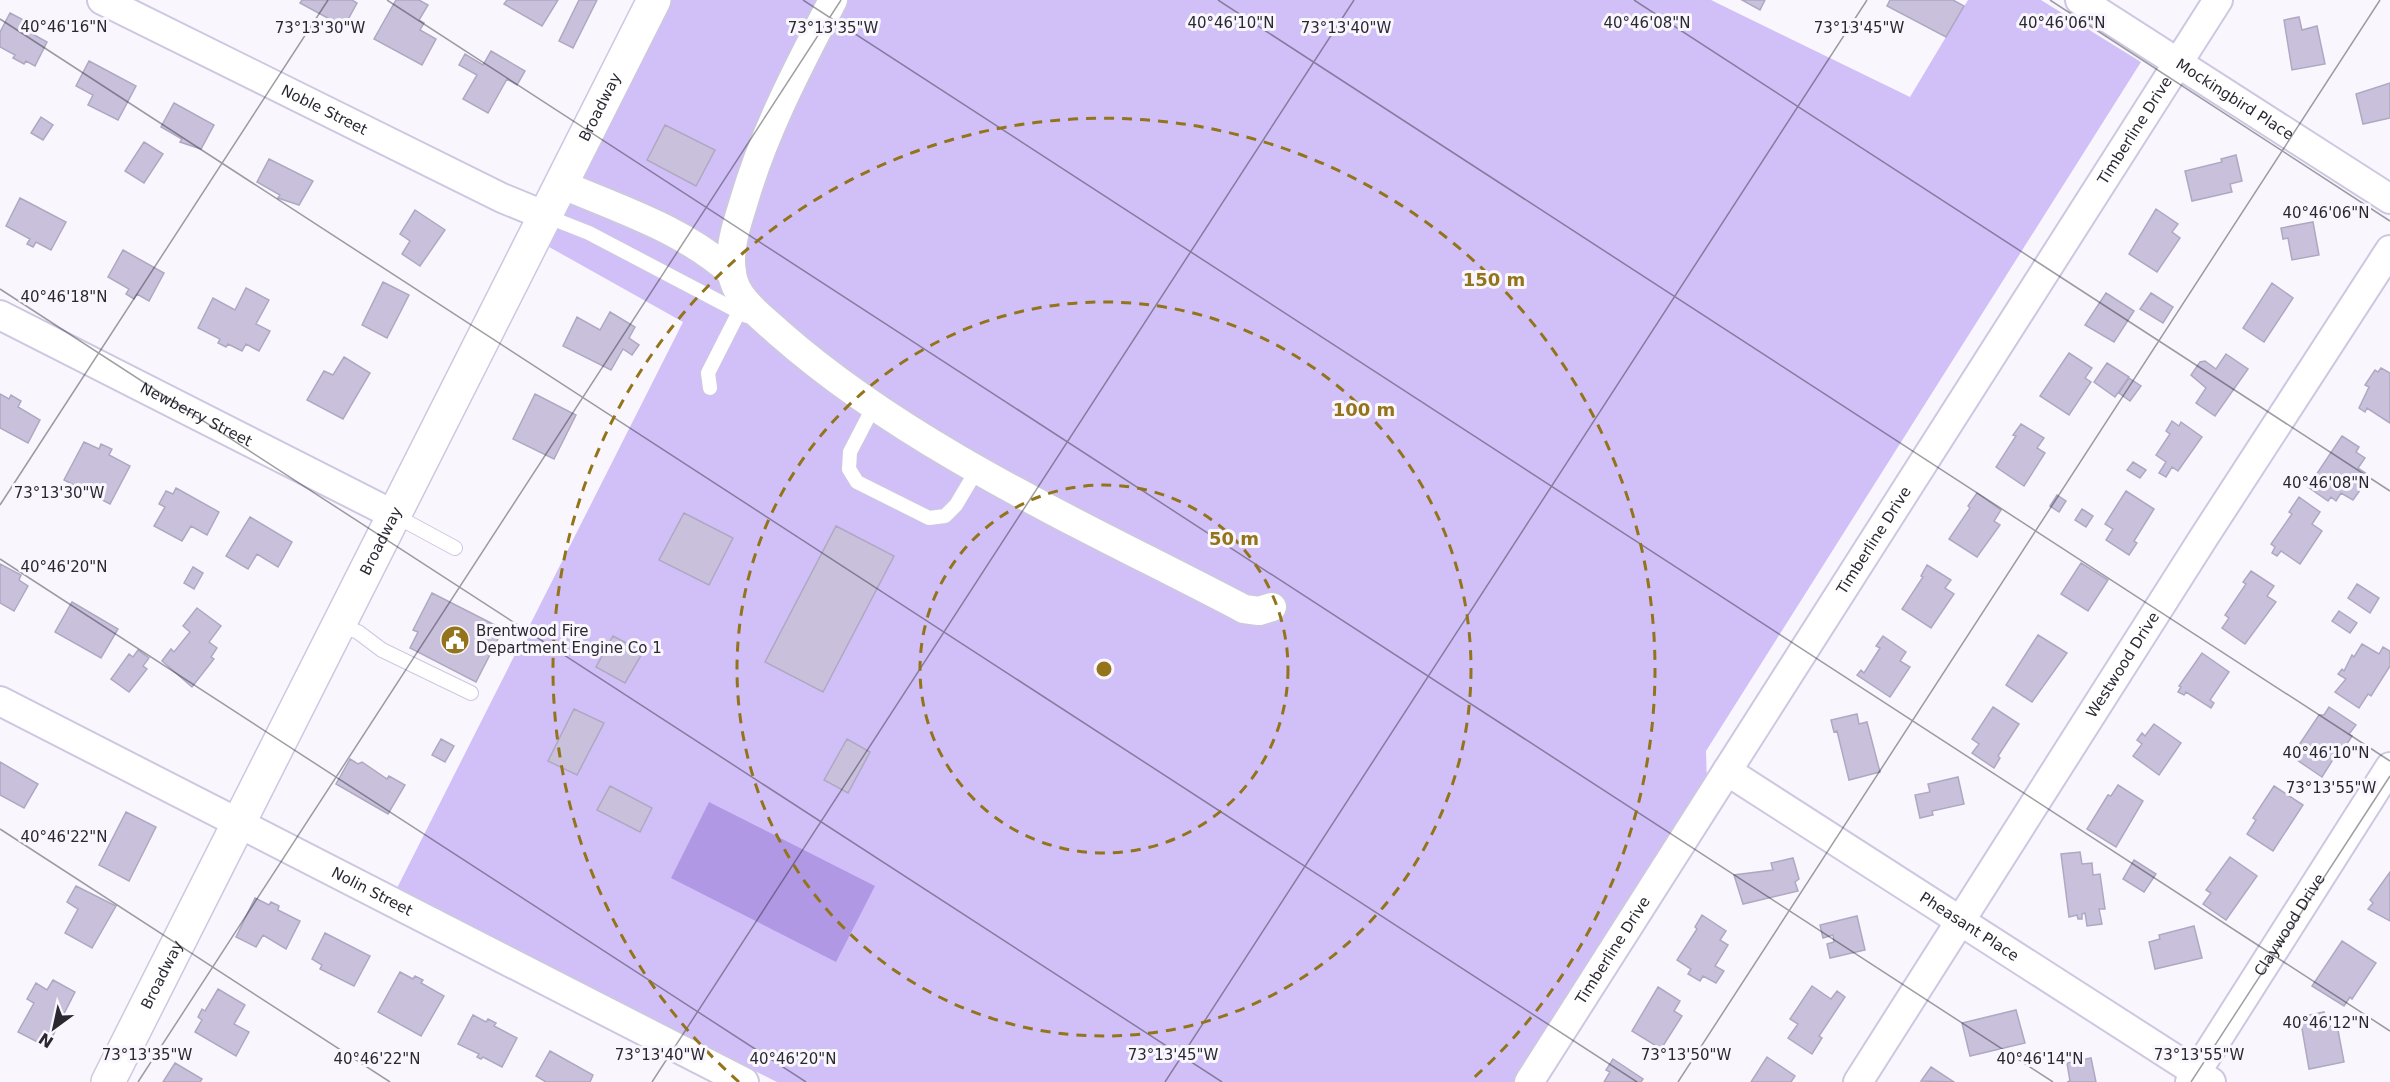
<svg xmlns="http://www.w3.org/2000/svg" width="2390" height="1082" viewBox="0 0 2390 1082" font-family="'DejaVu Sans',sans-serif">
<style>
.green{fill:#d1c0f8}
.water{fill:#b198e5}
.building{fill:#c9c1dc;stroke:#afa8c2;stroke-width:1.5}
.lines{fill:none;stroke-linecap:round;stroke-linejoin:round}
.service-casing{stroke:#cec7e2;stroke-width:16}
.minor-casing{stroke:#cec7e2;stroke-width:32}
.tertiary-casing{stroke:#cec7e2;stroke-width:36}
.service{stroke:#fff;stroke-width:14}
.minor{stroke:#fff;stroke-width:28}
.tertiary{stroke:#fff;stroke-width:33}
.ticks{fill:none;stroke:#2b2832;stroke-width:1.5;stroke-opacity:0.45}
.ring{fill:none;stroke:#93741a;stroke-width:3;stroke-dasharray:10 8}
.labels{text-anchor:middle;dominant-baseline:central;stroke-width:6;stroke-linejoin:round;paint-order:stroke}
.street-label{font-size:15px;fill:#2b2832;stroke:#f9f7fd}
.poi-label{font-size:15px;fill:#2b2832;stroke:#f9f7fd;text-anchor:start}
.ticks-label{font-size:15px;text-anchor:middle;fill:#2b2832;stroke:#f9f7fd;stroke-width:6;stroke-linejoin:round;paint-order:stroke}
.centre{fill:#93741a;stroke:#f9f7fd;stroke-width:3}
.ring-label{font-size:18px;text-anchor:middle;font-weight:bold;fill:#93741a;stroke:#f9f7fd;stroke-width:6;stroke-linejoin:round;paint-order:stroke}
</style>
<rect width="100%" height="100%" fill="#f9f7fd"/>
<path class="green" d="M 666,0 L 1711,0 L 1910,97 L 1968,0 L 2041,0 L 2141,62 L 1706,751 L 1707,782 L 1514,1082 L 777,1082 L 395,892 L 683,322 L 542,243 Z"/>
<path class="water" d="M 709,802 L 875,886 L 836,962 L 671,878 Z"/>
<path class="building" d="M 302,0 L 352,0 L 357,3 L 344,27 L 300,3 Z
M 396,0 L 419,0 L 428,5 L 419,20 L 424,23 L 420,30 L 436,39 L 422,65 L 374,39 Z
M 507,0 L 558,0 L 542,26 L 504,4 Z
M 579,0 L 597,0 L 573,48 L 559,41 Z
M 1742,0 L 1765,0 L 1760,10 Z
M 1890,0 L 1953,0 L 1964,6 L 1946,37 L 1887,6 Z
M 10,13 L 33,25 L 29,32 L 47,42 L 35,66 L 26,61 L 24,64 L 13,58 L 15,55 L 0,47 L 0,32 Z
M 2299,17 L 2302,30 L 2317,26 L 2325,64 L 2292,70 L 2284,20 Z
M 491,51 L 525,71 L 517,85 L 507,79 L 488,113 L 463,99 L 477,75 L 459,65 L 465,54 L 483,65 Z
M 89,61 L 136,86 L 118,120 L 88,105 L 93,95 L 76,86 Z
M 2390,83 L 2390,118 L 2363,124 L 2356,94 Z
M 174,103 L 214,125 L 201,149 L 180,142 L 182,139 L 161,127 Z
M 41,117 L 53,125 L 43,140 L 31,133 Z
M 665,125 L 715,150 L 696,186 L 647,160 Z
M 144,142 L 163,154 L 144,183 L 125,171 Z
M 2236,155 L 2242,181 L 2230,184 L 2232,192 L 2192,201 L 2185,171 L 2222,162 L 2221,159 Z
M 269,159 L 313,181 L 299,205 L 278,198 L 280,195 L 257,182 Z
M 20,198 L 66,222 L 51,250 L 36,242 L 33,247 L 27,244 L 30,239 L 6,226 Z
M 2156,209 L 2178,224 L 2172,232 L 2180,238 L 2157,272 L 2129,254 Z
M 415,210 L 445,230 L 420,266 L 402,254 L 410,241 L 400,234 Z
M 2313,222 L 2319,255 L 2292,260 L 2288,238 L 2283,239 L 2281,228 Z
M 123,250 L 164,273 L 149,301 L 137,294 L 134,299 L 126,294 L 129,289 L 108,277 Z
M 383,282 L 409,295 L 387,338 L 362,325 Z
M 2272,283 L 2293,298 L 2264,342 L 2243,328 Z
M 246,288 L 269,300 L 256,324 L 270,331 L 259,351 L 246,344 L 242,351 L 228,344 L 226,347 L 218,343 L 220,339 L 198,328 L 213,298 L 235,310 Z
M 2106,293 L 2134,311 L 2114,342 L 2085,325 Z
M 2151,293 L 2173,307 L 2163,323 L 2140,309 Z
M 610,312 L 635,327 L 629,338 L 639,345 L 632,355 L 623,349 L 611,370 L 563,346 L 577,317 L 600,330 Z
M 2069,353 L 2092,368 L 2085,378 L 2091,382 L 2069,415 L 2040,396 Z
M 2226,354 L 2248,369 L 2215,416 L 2196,403 L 2206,388 L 2191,375 L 2200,362 L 2205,361 L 2216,369 Z
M 344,357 L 370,373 L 343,419 L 307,400 L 324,371 L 333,375 Z
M 2107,363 L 2129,377 L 2115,397 L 2094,382 Z
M 2381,368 L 2390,373 L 2390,423 L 2367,408 L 2365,412 L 2359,408 L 2369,387 L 2365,385 L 2375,370 L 2378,372 Z
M 2129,378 L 2141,386 L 2130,401 L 2119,393 Z
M 0,394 L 9,399 L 11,395 L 21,401 L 18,407 L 40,420 L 28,443 L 0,428 Z
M 535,394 L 576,415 L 554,459 L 513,439 Z
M 2172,421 L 2179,426 L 2181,422 L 2202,437 L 2178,471 L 2172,467 L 2166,477 L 2159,473 L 2166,462 L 2156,455 L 2170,434 L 2166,431 Z
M 2021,424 L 2044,438 L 2037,448 L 2045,453 L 2024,486 L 1996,467 L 2016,436 L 2013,435 Z
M 2342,436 L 2359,447 L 2356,452 L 2365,458 L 2358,468 L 2370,476 L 2353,500 L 2341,493 L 2336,501 L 2331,497 L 2328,501 L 2308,487 Z
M 84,442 L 99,449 L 101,444 L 112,449 L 109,455 L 130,466 L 110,504 L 64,480 Z
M 2133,462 L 2146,470 L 2140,478 L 2127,470 Z
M 176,488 L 219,512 L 207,535 L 191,526 L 182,541 L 154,526 L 165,507 L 159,504 L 166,491 L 173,494 Z
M 2126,491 L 2154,509 L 2134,541 L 2137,543 L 2129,555 L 2106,540 L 2113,529 L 2105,524 Z
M 1977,493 L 2001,510 L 1994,521 L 2000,525 L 1977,557 L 1949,539 L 1970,508 L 1968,506 Z
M 2057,495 L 2066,501 L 2059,512 L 2050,506 Z
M 2299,497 L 2320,512 L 2312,524 L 2322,531 L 2300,564 L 2281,551 L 2277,556 L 2272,553 L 2275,547 L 2271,544 L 2292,514 L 2289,512 Z
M 2082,509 L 2093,516 L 2086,527 L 2075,520 Z
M 684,513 L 733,538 L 709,585 L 659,560 Z
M 250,517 L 292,542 L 278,567 L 257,554 L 248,569 L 226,556 Z
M 836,526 L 894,556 L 823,692 L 765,662 Z
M 2081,563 L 2108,580 L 2088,611 L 2061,594 Z
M 0,564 L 21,575 L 19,580 L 28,586 L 14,611 L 0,603 Z
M 1927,565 L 1951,580 L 1945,588 L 1954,594 L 1931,628 L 1902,609 L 1923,577 L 1921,576 Z
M 193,567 L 203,573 L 194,589 L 184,583 Z
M 2251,571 L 2274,586 L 2267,596 L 2276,602 L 2245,644 L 2222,628 L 2229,618 L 2225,615 L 2246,584 L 2243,582 Z
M 2357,584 L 2379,598 L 2370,613 L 2348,598 Z
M 432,593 L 503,629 L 476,682 L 410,648 L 418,632 L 413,630 Z
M 72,602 L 118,629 L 101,658 L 55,632 Z
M 197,608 L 221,626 L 209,642 L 217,648 L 211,657 L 214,659 L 192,687 L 162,661 L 171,649 L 174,652 L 190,632 L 183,626 Z
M 2339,611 L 2357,623 L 2350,633 L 2332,621 Z
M 2038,635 L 2067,653 L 2032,702 L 2006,685 Z
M 613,636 L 643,652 L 625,683 L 596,667 Z
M 1883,636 L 1906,652 L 1900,661 L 1910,667 L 1890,697 L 1857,675 L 1861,670 L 1864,673 L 1880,648 L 1876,646 Z
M 2362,644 L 2379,654 L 2383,647 L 2390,651 L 2390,666 L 2371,696 L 2368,694 L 2359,708 L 2335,692 L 2346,679 L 2338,674 L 2342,669 L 2344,671 L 2352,655 L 2354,657 Z
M 138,650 L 149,658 L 143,666 L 147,669 L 129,692 L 111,679 L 129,654 L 133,657 Z
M 2202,653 L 2229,672 L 2210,700 L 2214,703 L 2211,708 L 2186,692 L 2184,695 L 2178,692 L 2181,687 L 2179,686 Z
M 1993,707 L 2019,724 L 1998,756 L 2000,758 L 1994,768 L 1972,753 L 1979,744 L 1972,739 Z
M 2329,707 L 2356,725 L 2349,734 L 2352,736 L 2342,752 L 2339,750 L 2322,777 L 2297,760 L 2303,751 L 2297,748 L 2319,715 L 2324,715 Z
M 574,709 L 604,723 L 577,775 L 548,761 Z
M 1857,714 L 1859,724 L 1867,722 L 1880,772 L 1849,780 L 1837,731 L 1834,732 L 1831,720 Z
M 2154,724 L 2181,743 L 2159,775 L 2133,756 L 2142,744 L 2137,740 L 2142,733 L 2145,736 Z
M 441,739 L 454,746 L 445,762 L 432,755 Z
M 847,739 L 870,752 L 848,793 L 824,780 Z
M 350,759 L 358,764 L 362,762 L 387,779 L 389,776 L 405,785 L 388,814 L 336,784 Z
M 0,762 L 38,784 L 24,808 L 0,795 Z
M 1958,777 L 1964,804 L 1932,811 L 1933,815 L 1920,818 L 1915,795 L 1930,792 L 1928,784 Z
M 2118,785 L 2143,801 L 2116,847 L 2087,829 L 2108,795 L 2111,796 Z
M 610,786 L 652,808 L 640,832 L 597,810 Z
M 2274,786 L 2303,805 L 2273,851 L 2247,834 L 2256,820 L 2253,818 Z
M 126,812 L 156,827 L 129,881 L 99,865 Z
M 2080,852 L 2082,864 L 2092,863 L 2093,875 L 2100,874 L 2105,909 L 2099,909 L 2102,924 L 2087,926 L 2085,913 L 2082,914 L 2082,919 L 2078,919 L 2077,915 L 2069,917 L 2061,854 Z
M 2230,857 L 2257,876 L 2226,920 L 2203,904 L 2211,893 L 2206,890 Z
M 1793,858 L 1799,879 L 1795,882 L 1798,891 L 1743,904 L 1734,875 L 1773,870 L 1771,863 Z
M 2134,860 L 2156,874 L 2144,892 L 2123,879 Z
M 2390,872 L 2390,921 L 2368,909 L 2373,903 L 2370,900 Z
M 76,886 L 116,906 L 92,948 L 65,933 L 78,909 L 67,902 Z
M 255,898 L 269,905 L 271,902 L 279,906 L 278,910 L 300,921 L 286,949 L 263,935 L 256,947 L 236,937 Z
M 1702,915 L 1726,931 L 1720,940 L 1728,945 L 1715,966 L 1724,971 L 1716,983 L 1703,976 L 1700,981 L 1688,974 L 1691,969 L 1677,960 L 1697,929 L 1695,927 Z
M 1857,916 L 1865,950 L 1830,958 L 1827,944 L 1834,942 L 1833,935 L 1823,938 L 1820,925 Z
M 2194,926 L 2202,958 L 2155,969 L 2149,942 L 2160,939 L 2159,935 Z
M 325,933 L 370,956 L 354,986 L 320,969 L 322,965 L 312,959 Z
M 2342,941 L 2376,963 L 2352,999 L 2350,997 L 2344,1006 L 2312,986 Z
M 400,972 L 413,979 L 415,976 L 423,980 L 421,983 L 444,996 L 421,1036 L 378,1012 Z
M 53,980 L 75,992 L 47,1047 L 18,1032 L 34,1003 L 27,999 L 36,983 L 47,990 Z
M 1812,986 L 1831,999 L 1837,991 L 1845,997 L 1819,1036 L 1822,1038 L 1812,1054 L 1788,1038 L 1798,1024 L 1790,1019 Z
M 1658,987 L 1680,1001 L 1674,1011 L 1682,1016 L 1661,1049 L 1632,1031 Z
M 218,989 L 245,1005 L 234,1024 L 249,1032 L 236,1056 L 195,1032 L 202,1020 L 198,1017 L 202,1009 L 205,1011 Z
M 2016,1010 L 2025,1043 L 1970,1056 L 1962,1023 Z
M 2324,1012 L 2327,1027 L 2337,1025 L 2344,1062 L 2309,1069 L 2300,1017 Z
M 473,1015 L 486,1022 L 488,1019 L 496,1023 L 494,1026 L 517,1038 L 502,1067 L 483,1057 L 481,1059 L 477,1057 L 479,1054 L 458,1044 Z
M 550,1051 L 593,1075 L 590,1082 L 546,1082 L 536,1076 Z
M 1767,1057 L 1795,1076 L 1791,1082 L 1751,1082 Z
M 2091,1058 L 2096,1082 L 2067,1082 L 2070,1081 L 2067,1063 Z
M 1613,1059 L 1643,1079 L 1641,1082 L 1604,1082 L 1610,1072 L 1606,1070 Z
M 175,1063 L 202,1079 L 200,1082 L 163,1082 Z
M 1931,1067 L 1954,1082 L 1921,1081 Z"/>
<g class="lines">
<g class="service-casing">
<path id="service" d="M 546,216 L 589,233 L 747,316
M 710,388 L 708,373 L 739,312
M 875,404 L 850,452 L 849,469 L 857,482 L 929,518 L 945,516 L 956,505 L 978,468
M 394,515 L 455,548
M 339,625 L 358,632 L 382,650 L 471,693"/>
</g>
<g class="minor-casing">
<g id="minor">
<path id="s1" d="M 102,0 L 502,198 L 546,216"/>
<path d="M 833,0 C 799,66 765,129 744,201 C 737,223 728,249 732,273 C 735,299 761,316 779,333 C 912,450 1088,527 1244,609 L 1259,611 L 1272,607"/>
<path id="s2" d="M 2080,0 L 2390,199"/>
<path d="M 561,184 C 621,210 683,229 732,273"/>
<path id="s3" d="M 0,315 L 394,515"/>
<path id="s4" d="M 0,701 L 744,1082"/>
<path id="s5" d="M 1727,771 L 2211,1082"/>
<path id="s6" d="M 1529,1082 L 2218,0"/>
<path id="s7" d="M 1858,1082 L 2204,537 L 2390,250"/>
<path id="s8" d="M 2190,1082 L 2390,767"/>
</g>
</g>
<g class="tertiary-casing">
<g id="tertiary">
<path id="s9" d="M 108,1082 L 654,0"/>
</g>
</g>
<use href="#service" class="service"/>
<use href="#minor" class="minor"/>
<use href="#tertiary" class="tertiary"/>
</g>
<path class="ticks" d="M 387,0 L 2053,1082M 803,0 L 2390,1031M 1218,0 L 2390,761M 1634,0 L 2390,491M 2050,0 L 2390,221M 0,19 L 1637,1082M 0,289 L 1222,1082M 0,505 L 328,0M 0,559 L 806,1082M 0,829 L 390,1082M 138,1082 L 841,0M 652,1082 L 1354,0M 1165,1082 L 1867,0M 1678,1082 L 2380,0M 2191,1082 L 2390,776"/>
<g class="ring">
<circle cx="1104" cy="669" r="184"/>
<circle cx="1104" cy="669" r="367"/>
<path d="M739 1082A551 551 0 1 1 1469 1082"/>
</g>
<defs>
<g id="civic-disc" transform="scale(1.5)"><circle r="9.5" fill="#93741a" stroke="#f9f7fd"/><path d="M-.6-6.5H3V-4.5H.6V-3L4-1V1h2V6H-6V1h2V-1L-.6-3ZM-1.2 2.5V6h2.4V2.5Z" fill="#fff"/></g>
</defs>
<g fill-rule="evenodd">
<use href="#civic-disc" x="455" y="640"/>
</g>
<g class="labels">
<g class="street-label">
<text stroke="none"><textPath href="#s2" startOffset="184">Mockingbird Place</textPath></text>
<text stroke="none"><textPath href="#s9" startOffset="1092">Broadway</textPath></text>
<text stroke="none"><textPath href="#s1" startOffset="248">Noble Street</textPath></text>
<text stroke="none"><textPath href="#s6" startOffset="1128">Timberline Drive</textPath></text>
<text stroke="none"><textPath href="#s3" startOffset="220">Newberry Street</textPath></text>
<text stroke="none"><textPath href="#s6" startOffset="642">Timberline Drive</textPath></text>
<text stroke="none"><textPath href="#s9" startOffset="606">Broadway</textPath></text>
<text stroke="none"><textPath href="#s7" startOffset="494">Westwood Drive</textPath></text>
<text stroke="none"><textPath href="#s4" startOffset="418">Nolin Street</textPath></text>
<text stroke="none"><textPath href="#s8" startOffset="186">Claywood Drive</textPath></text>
<text stroke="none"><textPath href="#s5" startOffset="288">Pheasant Place</textPath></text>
<text stroke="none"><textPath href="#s6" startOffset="156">Timberline Drive</textPath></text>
<text stroke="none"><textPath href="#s9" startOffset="120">Broadway</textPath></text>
</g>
<g class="poi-label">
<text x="476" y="631">Brentwood Fire<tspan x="476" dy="17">Department Engine Co 1</tspan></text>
</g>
</g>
<g class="ticks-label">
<text x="1231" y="28">40°46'10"N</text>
<text x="1647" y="28">40°46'08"N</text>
<text x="2062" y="28">40°46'06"N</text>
<text x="64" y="32">40°46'16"N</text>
<text x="1859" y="33">73°13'45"W</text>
<text x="320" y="33">73°13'30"W</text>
<text x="833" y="33">73°13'35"W</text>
<text x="1346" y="33">73°13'40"W</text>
<text x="2326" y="218">40°46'06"N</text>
<text x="64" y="302">40°46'18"N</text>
<text x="2326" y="488">40°46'08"N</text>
<text x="59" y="498">73°13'30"W</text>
<text x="64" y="572">40°46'20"N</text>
<text x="2326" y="758">40°46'10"N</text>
<text x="2331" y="793">73°13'55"W</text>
<text x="64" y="842">40°46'22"N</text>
<text x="2326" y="1028">40°46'12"N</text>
<text x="147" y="1060">73°13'35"W</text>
<text x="660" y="1060">73°13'40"W</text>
<text x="1173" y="1060">73°13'45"W</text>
<text x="1686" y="1060">73°13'50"W</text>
<text x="2199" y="1060">73°13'55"W</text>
<text x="377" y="1064">40°46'22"N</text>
<text x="793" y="1064">40°46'20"N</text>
<text x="2040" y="1064">40°46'14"N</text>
</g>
<circle cx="1104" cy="669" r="9" class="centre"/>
<g class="ring-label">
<text x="1494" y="286">150 m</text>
<text x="1364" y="416">100 m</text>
<text x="1234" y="545">50 m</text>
</g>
<g transform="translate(54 1028) rotate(213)" stroke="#f9f7fd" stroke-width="4.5" paint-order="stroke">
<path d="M0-4.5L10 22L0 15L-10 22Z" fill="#2b2832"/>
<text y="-9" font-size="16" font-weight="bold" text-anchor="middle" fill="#2b2832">N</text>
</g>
</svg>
